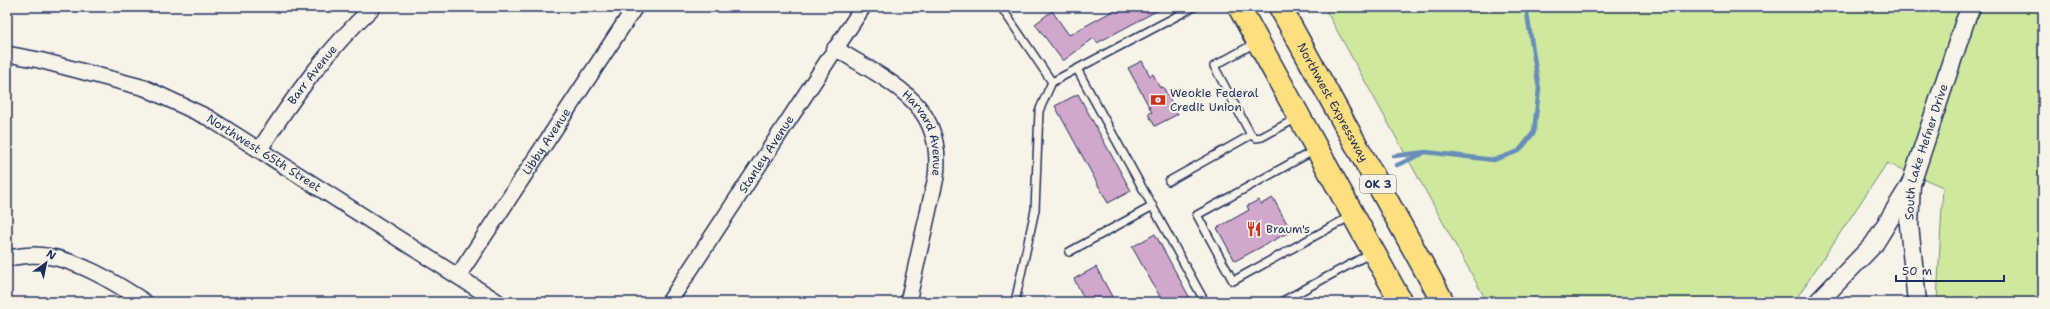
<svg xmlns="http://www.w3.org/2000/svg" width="2050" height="309" viewBox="0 0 2050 309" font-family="'Shantell Sans',sans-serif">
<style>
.green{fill:#cee89e;stroke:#748c7e}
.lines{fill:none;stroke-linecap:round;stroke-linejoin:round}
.stream{stroke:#668eb9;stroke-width:4.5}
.building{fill:#d2a7cc;stroke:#1b2f5e}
.service-casing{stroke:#1b2f5e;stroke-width:10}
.minor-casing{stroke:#1b2f5e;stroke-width:18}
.tertiary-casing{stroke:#1b2f5e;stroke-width:21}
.trunk-casing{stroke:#1b2f5e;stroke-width:25}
.service{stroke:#f7f3e8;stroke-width:7}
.minor{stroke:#f7f3e8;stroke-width:15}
.tertiary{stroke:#f7f3e8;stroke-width:18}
.trunk{stroke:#fddf80;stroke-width:22}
.labels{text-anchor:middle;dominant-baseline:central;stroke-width:4;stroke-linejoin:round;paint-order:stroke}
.shield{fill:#f7f3e8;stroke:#5d6a87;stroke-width:1}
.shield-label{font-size:11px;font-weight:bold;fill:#1b2f5e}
.street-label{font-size:12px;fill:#1b2f5e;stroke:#f7f3e8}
.poi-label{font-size:12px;fill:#1b2f5e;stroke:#f7f3e8;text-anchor:start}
</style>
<rect width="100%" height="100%" fill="#f7f3e8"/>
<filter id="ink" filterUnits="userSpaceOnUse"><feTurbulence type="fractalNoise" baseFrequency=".025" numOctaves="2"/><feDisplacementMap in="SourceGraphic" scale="8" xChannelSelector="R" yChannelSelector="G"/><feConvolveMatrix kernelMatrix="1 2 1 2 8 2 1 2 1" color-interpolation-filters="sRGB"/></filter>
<g filter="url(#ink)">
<path class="green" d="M 1324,7 L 2043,7 L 2043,302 L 1937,302 L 1943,187 L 1887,163 L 1794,302 L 1487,302 Z"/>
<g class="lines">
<path class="stream" d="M 1394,156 L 1426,152 L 1494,160 L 1519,151 L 1534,132 L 1539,89 L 1526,7
M 1397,165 L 1422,154"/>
</g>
<path class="building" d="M 1120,7 L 1164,7 L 1097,43 L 1094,38 L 1063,61 L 1035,24 L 1052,11 L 1069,35 Z
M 1142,61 L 1150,76 L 1153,74 L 1160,88 L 1163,87 L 1178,114 L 1155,126 L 1148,114 L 1152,112 L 1128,68 Z
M 1078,94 L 1131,191 L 1108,203 L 1055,106 Z
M 1273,198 L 1291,231 L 1235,261 L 1217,228 L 1249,210 L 1247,206 L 1253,203 L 1258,200 L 1261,204 Z
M 1155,234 L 1192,302 L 1163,302 L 1132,247 Z
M 1096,267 L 1115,302 L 1086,302 L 1074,279 Z"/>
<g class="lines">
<g class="service-casing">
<path id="service" d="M 1001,7 L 1052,82
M 1257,42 L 1214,66 L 1251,135 L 1256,138 L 1262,137 L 1297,118
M 1077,69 L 1205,302
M 1315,150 L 1197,215 L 1233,281 L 1351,216
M 1169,181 L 1251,135
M 1069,252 L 1153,206
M 1015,302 L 1035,210 L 1039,111 L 1052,82 L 1194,7
M 1281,302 L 1371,253"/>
</g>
<g class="minor-casing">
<g id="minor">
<path id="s1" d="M 835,48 C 890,83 945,102 936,177 L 908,302"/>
<path id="s2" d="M 7,54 L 39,60 L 145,88 L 209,118 L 498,302"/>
<path id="s3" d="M 260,149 C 293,97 328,49 373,7"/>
<path d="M 7,258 C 16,257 26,255 35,255 C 73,256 114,282 145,302"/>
<path id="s4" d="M 458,276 L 635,7"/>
<path id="s5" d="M 669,302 L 863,7"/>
</g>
</g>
<g class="tertiary-casing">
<g id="tertiary">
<path d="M 1818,302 L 1874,244 L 1911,184"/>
<path id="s6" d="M 1917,302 L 1909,225 L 1911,184 L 1965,21 L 1971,7"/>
</g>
</g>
<g class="trunk-casing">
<g id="trunk">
<path d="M 1239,7 L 1401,302"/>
<path id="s7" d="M 1280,7 L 1443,302"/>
</g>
</g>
<use href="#service" class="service"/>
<use href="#minor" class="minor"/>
<use href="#tertiary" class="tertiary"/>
<use href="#trunk" class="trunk"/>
</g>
</g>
<defs>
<g id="bank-bare" transform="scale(1.2)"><path d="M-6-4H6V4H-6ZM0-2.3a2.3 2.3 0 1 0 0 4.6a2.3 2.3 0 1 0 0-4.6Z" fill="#c8321e" stroke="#f7f3e8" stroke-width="2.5" paint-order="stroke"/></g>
<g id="restaurant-bare" transform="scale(1.2)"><path d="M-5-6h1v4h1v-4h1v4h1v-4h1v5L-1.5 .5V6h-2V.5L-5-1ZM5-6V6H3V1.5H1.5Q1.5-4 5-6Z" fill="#c8321e" stroke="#f7f3e8" stroke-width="2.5" paint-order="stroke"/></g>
</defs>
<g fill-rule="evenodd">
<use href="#bank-bare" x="1158" y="100"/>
<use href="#restaurant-bare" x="1254" y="229"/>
</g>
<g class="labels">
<rect class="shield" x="1360" y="175" width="36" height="18" rx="3"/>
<g class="shield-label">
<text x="1378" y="184">OK 3</text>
</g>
<g class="street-label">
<text stroke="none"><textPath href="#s3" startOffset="91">Barr Avenue</textPath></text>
<text stroke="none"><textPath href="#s7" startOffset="109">Northwest Expressway</textPath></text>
<text stroke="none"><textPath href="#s1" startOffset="129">Harvard Avenue</textPath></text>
<text stroke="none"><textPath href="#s4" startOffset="161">Libby Avenue</textPath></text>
<text stroke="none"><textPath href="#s6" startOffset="153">South Lake Hefner Drive</textPath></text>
<text stroke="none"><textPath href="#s2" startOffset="278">Northwest 65th Street</textPath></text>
<text stroke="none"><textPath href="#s5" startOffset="177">Stanley Avenue</textPath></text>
</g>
<g class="poi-label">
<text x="1170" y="93">Weokie Federal<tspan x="1170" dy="14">Credit Union</tspan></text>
<text x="1266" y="229">Braum's</text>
</g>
</g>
<rect width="2050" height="309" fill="none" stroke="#f7f3e8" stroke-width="24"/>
<rect x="12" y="12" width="2026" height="285" fill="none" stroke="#1b2f5e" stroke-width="1.5" filter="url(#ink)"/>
<g transform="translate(46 263) rotate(33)" stroke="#f7f3e8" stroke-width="3" paint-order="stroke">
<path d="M0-3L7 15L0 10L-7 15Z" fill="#1b2f5e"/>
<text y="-6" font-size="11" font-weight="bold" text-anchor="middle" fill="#1b2f5e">N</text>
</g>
<path d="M1896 275v6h108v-6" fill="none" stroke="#1b2f5e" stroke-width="2"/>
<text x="1902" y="275" font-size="12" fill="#1b2f5e" stroke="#f7f3e8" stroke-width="3" paint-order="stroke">50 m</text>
</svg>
